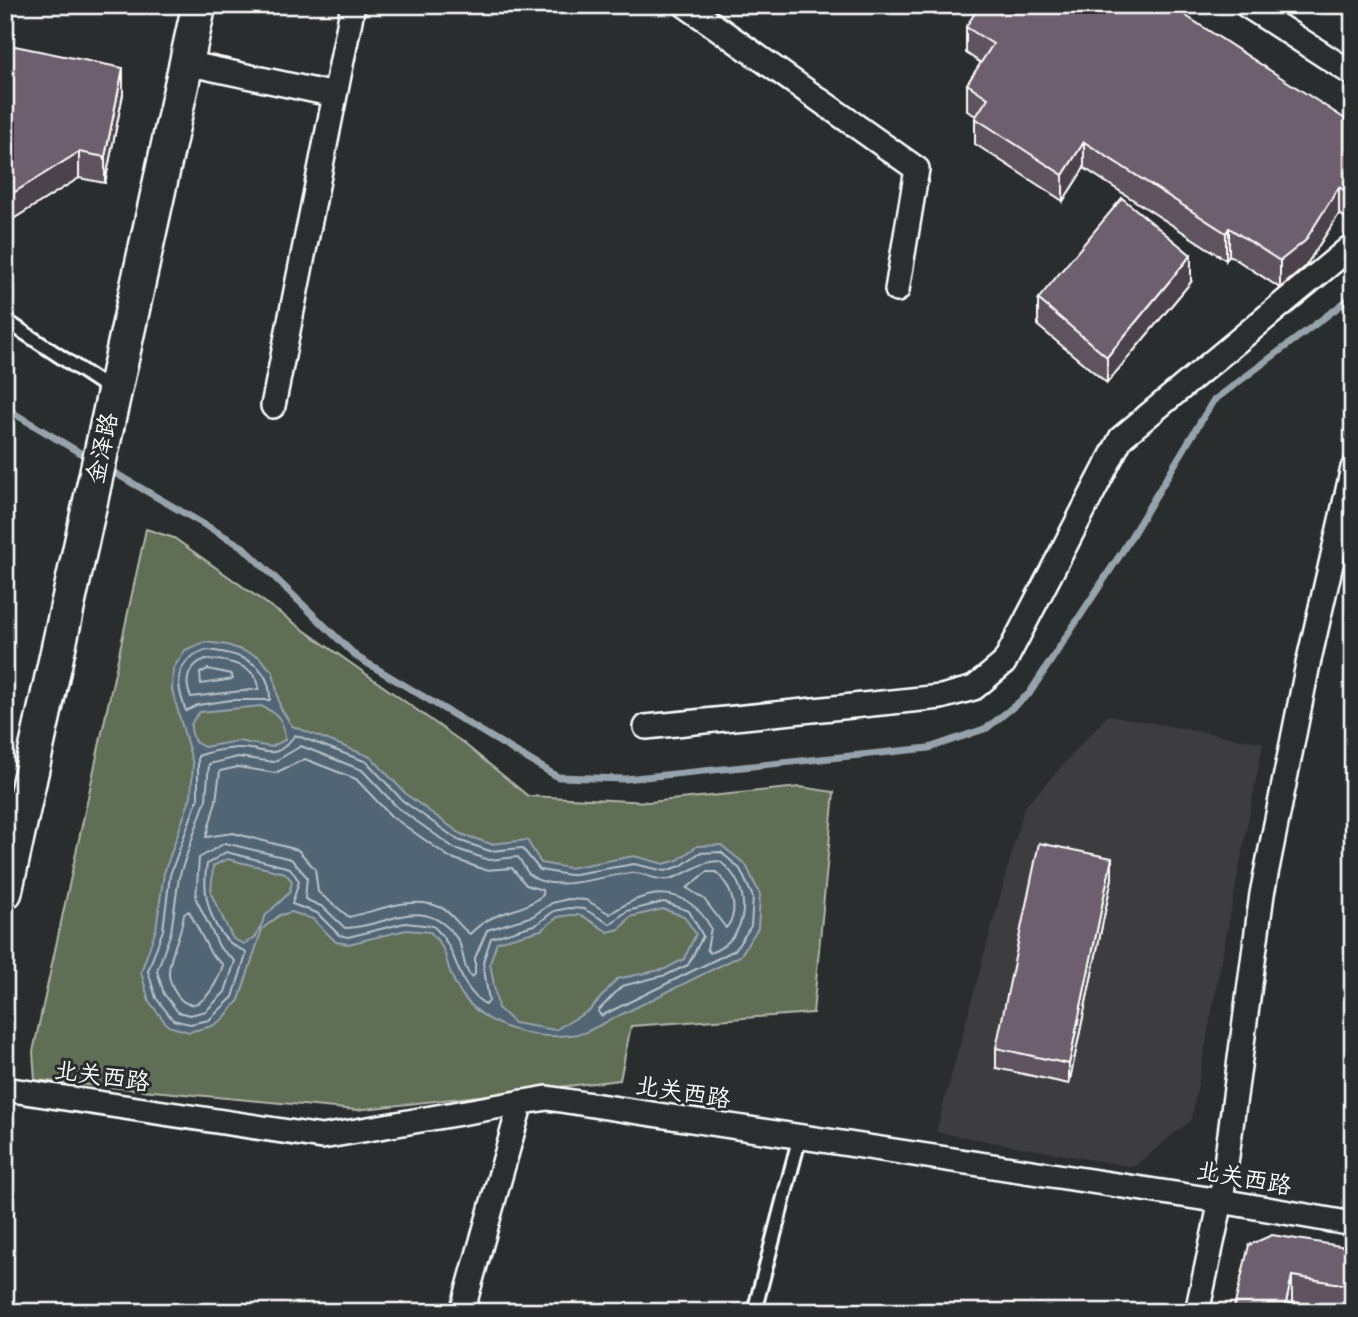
<svg xmlns="http://www.w3.org/2000/svg" width="1358" height="1317" viewBox="0 0 1358 1317" font-family="Sriracha,'LXGW WenKai TC',sans-serif">
<style>
.built{fill:#3e3c41}
.green{fill:#606e57;stroke:#b0b6ab;stroke-width:2}
.water{fill:#516574;stroke:#97a3ac;stroke-width:2;fill-rule:evenodd}
.lines{fill:none;stroke-linecap:round;stroke-linejoin:round}
.shore{stroke:#b9c1c7;stroke-width:2}
.stream{stroke:#97a3ac;stroke-width:7}
.service-casing{stroke:#fff;stroke-width:18}
.minor-casing{stroke:#fff;stroke-width:28}
.secondary-casing{stroke:#fff;stroke-width:38}
.service{stroke:#2a2d2e;stroke-width:12}
.minor{stroke:#2a2d2e;stroke-width:23}
.secondary{stroke:#2a2d2e;stroke-width:33}
.wall{fill:#5e525e;stroke:#fff;stroke-width:2}
.shaded-wall{fill:#4c424c;stroke:#fff;stroke-width:2}
.building{fill:#6d5f6d;stroke:#fff;stroke-width:2}
.labels{text-anchor:middle;dominant-baseline:central;stroke-width:6;stroke-linejoin:round;paint-order:stroke}
.street-label{font-size:24px;fill:#fff;stroke:#2a2d2e}
</style>
<rect width="100%" height="100%" fill="#2a2d2e"/>
<filter id="ink" filterUnits="userSpaceOnUse"><feTurbulence type="fractalNoise" baseFrequency=".0143" numOctaves="2"/><feDisplacementMap in="SourceGraphic" scale="14" xChannelSelector="R" yChannelSelector="G"/><feConvolveMatrix kernelMatrix="1 2 1 2 8 2 1 2 1" color-interpolation-filters="sRGB"/></filter>
<g filter="url(#ink)">
<path class="built" d="M 1108,715 L 1263,743 L 1191,1120 L 1133,1167 L 936,1132 L 1024,808 Z"/>
<path class="green" d="M 146,529 L 174,538 L 462,742 L 528,796 L 650,802 L 800,787 L 834,792 L 813,1013 L 631,1026 L 620,1080 L 356,1110 L 35,1080 L 33,1052 Z"/>
<path class="water" d="M 205,642 L 227,645 L 258,656 L 273,672 L 280,707 L 292,726 L 371,757 L 407,795 L 461,834 L 491,844 L 527,840 L 541,863 L 569,868 L 634,856 L 664,864 L 678,860 L 697,846 L 721,845 L 746,865 L 760,895 L 758,928 L 740,956 L 584,1033 C 536,1043 475,1028 453,979 C 442,956 451,954 430,932 L 406,930 L 348,944 L 336,942 L 313,919 L 292,912 L 280,915 L 262,929 L 239,1000 L 223,1019 L 212,1026 L 189,1032 L 168,1026 L 149,1001 L 141,972 L 156,929 L 164,873 L 191,796 L 193,764 L 172,690 L 173,669 L 185,650 ZM 261,706 C 279,714 284,720 285,740 L 271,747 L 238,741 L 204,747 L 195,742 C 189,728 189,723 200,712 ZM 227,859 L 285,873 L 292,881 L 290,892 L 266,915 L 255,938 L 244,944 L 233,939 L 211,894 L 213,866 ZM 663,909 L 684,916 L 696,934 L 684,959 L 665,969 L 617,979 L 590,1010 L 555,1030 L 514,1023 L 498,1008 L 490,963 L 497,942 L 541,930 L 558,917 L 570,915 L 581,915 L 608,932 L 620,929 L 630,917 Z"/>
<g class="lines">
<path class="shore" d="M 206,650 C 238,653 271,662 270,700 L 231,700 L 198,705 L 186,711 C 175,683 174,661 206,650 Z
M 206,659 C 226,660 258,665 259,689 L 191,697 C 183,680 189,665 206,659 Z
M 208,669 L 231,674 L 233,679 L 201,684 L 200,673 Z
M 295,735 L 367,762 L 403,801 L 458,840 L 490,851 L 522,848 L 540,870 L 569,875 L 634,864 L 665,871 L 681,866 L 699,853 L 721,852 L 740,869 L 753,897 L 751,926 L 735,950 L 601,1016 L 598,1011 L 622,986 L 666,975 L 688,965 L 703,936 L 689,911 L 664,902 L 627,911 L 610,924 L 584,909 L 569,908 L 554,911 L 537,924 L 491,938 L 483,962 L 489,1001 L 486,1005 C 451,981 462,952 433,926 L 405,923 L 348,937 L 339,935 L 317,913 L 292,904 L 299,881 L 290,868 L 226,852 L 207,864 C 201,894 212,940 245,951 L 246,955 L 233,997 L 209,1020 L 190,1024 L 173,1020 L 156,998 L 148,971 L 163,930 L 170,875 L 198,798 L 198,756 C 208,752 225,749 237,748 C 267,747 272,765 295,735 Z
M 301,746 L 362,770 L 398,808 L 454,848 L 489,860 L 518,857 C 522,862 525,870 530,875 C 554,895 605,874 632,873 C 644,872 656,882 669,879 C 688,875 699,861 719,861 C 754,885 751,938 710,953 L 707,949 L 711,928 C 686,883 647,888 610,914 L 586,900 L 568,899 L 552,903 L 533,916 L 487,930 L 475,958 L 475,974 L 472,977 C 461,967 465,948 456,937 C 422,892 387,928 345,928 L 323,907 L 305,899 L 307,877 L 291,859 L 225,843 L 199,858 L 196,899 L 220,948 L 235,961 L 225,992 L 206,1011 L 190,1015 L 178,1012 L 164,994 L 157,971 L 171,932 L 179,877 L 206,799 L 209,764 L 238,757 L 274,762 Z
M 305,759 L 356,779 L 391,816 L 449,857 L 485,870 L 512,868 L 526,885 L 542,890 L 543,895 C 517,916 494,908 470,934 C 460,928 453,914 442,908 C 413,894 377,911 349,917 L 318,892 L 315,869 L 298,850 L 233,833 L 206,837 L 216,801 L 220,771 L 238,767 L 275,773 Z
M 707,872 L 716,872 C 731,886 741,911 726,928 L 704,899 L 687,888 Z
M 189,911 L 211,954 L 223,965 C 217,986 195,1024 175,992 C 172,987 168,977 169,971 C 170,953 182,933 184,914 Z"/>
<path class="stream" d="M 5,408 L 92,460
M 108,469 L 243,547 L 357,657 L 558,777 L 625,779 L 929,748 L 987,728 L 1029,694 L 1120,555 L 1213,401 L 1353,296"/>
<g class="service-casing">
<path id="service" d="M 5,320 L 114,392
M 754,1312 L 800,1136"/>
</g>
<g class="minor-casing">
<path id="minor" d="M 685,5 L 917,169 L 897,290
M 1246,5 L 1353,74
M 186,63 L 335,95
M 273,406 L 353,5
M 646,727 L 941,697 L 974,688 L 1004,663 L 1121,438 L 1353,245
M 5,1089 L 322,1137 L 547,1098 L 1221,1201 L 1353,1224
M 462,1312 L 521,1102
M 1197,1312 L 1221,1201 L 1262,894 L 1308,664 L 1353,468"/>
</g>
<g class="secondary-casing">
<path id="secondary" d="M 5,892 L 199,5"/>
</g>
<use href="#service" class="service"/>
<use href="#minor" class="minor"/>
<use href="#secondary" class="secondary"/>
</g>
<path class="wall" d="M 966,27 L 1353,124 L 1353,222 L 1339,214 L 1305,267 L 1280,288 L 1229,255 L 1226,260 L 1084,168 L 1063,201 L 975,144 L 975,118 L 976,116 L 967,111 L 967,84 L 981,63 L 966,53 Z
M 5,44 L 123,94 L 105,183 L 79,178 L 5,224 Z
M 1191,282 L 1107,383 L 1038,326 L 1038,299 Z
M 1112,878 L 1069,1084 L 996,1068 L 996,1048 Z
M 1249,1245 L 1353,1248 L 1353,1312 L 1292,1302 Z"/>
<path class="shaded-wall" d="M 123,68 L 123,94 L 105,183 L 105,157 Z
M 1084,142 L 1084,168 L 1063,201 L 1063,175 Z
M 79,152 L 79,178 L 5,224 L 5,198 Z
M 1339,187 L 1339,214 L 1305,267 L 1280,288 L 1280,261 Z
M 1229,228 L 1229,255 L 1226,260 L 1226,233 Z
M 1191,255 L 1191,282 L 1107,383 L 1107,357 Z
M 1112,858 L 1112,878 L 1069,1084 L 1069,1064 Z
M 1292,1276 L 1292,1302 L 1290,1312 L 1284,1312 Z"/>
<path class="building" d="M 980,5 L 1169,5 L 1353,124 L 1353,196 L 1339,187 L 1305,241 L 1280,261 L 1229,228 L 1226,233 L 1084,142 L 1063,175 L 975,118 L 988,98 L 967,84 L 993,44 L 966,27 Z
M 5,44 L 123,68 L 105,157 L 79,152 L 5,198 Z
M 1122,198 L 1191,255 L 1107,357 L 1038,299 Z
M 1039,843 L 1112,858 L 1069,1064 L 996,1048 Z
M 1272,1235 L 1353,1248 L 1353,1286 L 1292,1276 L 1284,1312 L 1233,1312 L 1249,1245 Z"/>
</g>
<g class="labels">
<g class="street-label">
<text transform="translate(102 448) rotate(-78)">金泽路</text>
<text transform="translate(102 1076) rotate(8)">北关西路</text>
<text transform="translate(683 1092) rotate(9)">北关西路</text>
<text transform="translate(1244 1178) rotate(10)">北关西路</text>
</g>
</g>
<rect width="1358" height="1317" fill="none" stroke="#2a2d2e" stroke-width="28"/>
<rect x="14" y="14" width="1330" height="1289" fill="none" stroke="#fff" stroke-width="2.5" filter="url(#ink)"/>
</svg>
